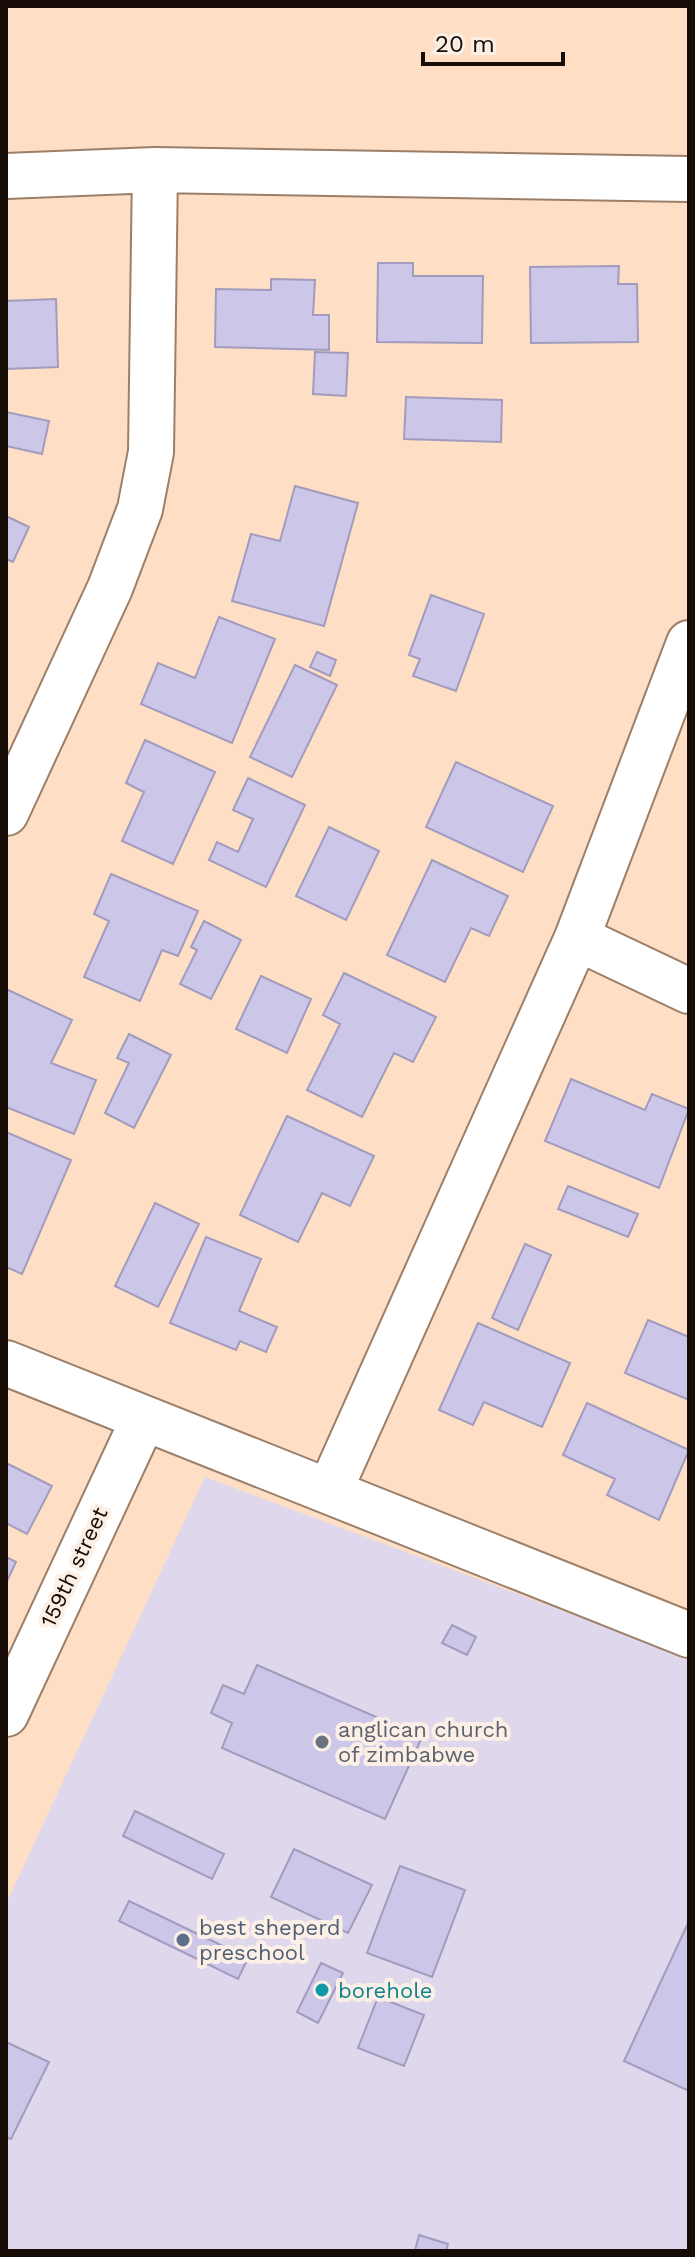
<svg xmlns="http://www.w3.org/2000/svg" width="695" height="2257" viewBox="0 0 695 2257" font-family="'Work Sans',sans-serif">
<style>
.commercial{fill:#dfd7ec}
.building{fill:#ccc6e9;stroke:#a19cbd;stroke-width:2}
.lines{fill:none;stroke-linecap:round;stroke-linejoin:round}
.minor-casing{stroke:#9c7f68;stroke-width:48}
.minor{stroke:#fff;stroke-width:44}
.worship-dot{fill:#6b7280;stroke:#fcf0e6;stroke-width:3}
.service-dot{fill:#5c6f8a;stroke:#fcf0e6;stroke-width:3}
.culture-dot{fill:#0f9aa8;stroke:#fcf0e6;stroke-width:3}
.labels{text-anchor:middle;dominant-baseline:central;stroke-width:8;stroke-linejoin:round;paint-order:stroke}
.street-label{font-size:22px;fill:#180d06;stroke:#fcf0e6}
.worship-label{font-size:22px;fill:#5b616d;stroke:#fcf0e6;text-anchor:start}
.service-label{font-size:22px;fill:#4e5e75;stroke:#fcf0e6;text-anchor:start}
.culture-label{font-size:22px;fill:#0d838f;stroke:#fcf0e6;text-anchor:start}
</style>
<rect width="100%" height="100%" fill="#fedec5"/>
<path class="commercial" d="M 205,1477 L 689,1658 L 689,2251 L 6,2251 L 6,1904 Z"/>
<path class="building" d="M 378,263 L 413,263 L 413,276 L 483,276 L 482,343 L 377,342 Z
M 619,266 L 618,284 L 637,284 L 638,342 L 531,343 L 530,267 Z
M 271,279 L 315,280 L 313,315 L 329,315 L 329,350 L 215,347 L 216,289 L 271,290 Z
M 56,299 L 58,367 L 6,369 L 6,301 Z
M 315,352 L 348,353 L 346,396 L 313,394 Z
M 406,397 L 502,400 L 501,442 L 404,439 Z
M 6,412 L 49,421 L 42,454 L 6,446 Z
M 295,486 L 358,503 L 324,626 L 232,601 L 251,534 L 280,541 Z
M 6,516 L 29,527 L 13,562 L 6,559 Z
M 431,595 L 484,614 L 456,691 L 413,676 L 420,659 L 409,655 Z
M 219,617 L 275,639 L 232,743 L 141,704 L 158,663 L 195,678 Z
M 317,652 L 336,660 L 330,676 L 310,667 Z
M 295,665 L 337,685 L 292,777 L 250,757 Z
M 145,740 L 215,772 L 173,864 L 122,841 L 144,792 L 126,783 Z
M 456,762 L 553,806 L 523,872 L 426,827 Z
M 248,778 L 305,805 L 266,887 L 209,860 L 217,842 L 238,852 L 253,819 L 233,810 Z
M 329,827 L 379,851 L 346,920 L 296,896 Z
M 432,860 L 508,896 L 489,936 L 471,928 L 445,982 L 387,955 Z
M 111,874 L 198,911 L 178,956 L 162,950 L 140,1001 L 84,977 L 109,921 L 94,914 Z
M 204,921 L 241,940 L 211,999 L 180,984 L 197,950 L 191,947 Z
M 344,973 L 436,1017 L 413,1062 L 394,1053 L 362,1117 L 307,1090 L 340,1024 L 323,1015 Z
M 261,976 L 311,999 L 287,1053 L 236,1029 Z
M 6,989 L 72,1020 L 51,1063 L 96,1080 L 74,1134 L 6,1107 Z
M 129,1034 L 171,1055 L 134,1128 L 105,1113 L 129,1063 L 117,1058 Z
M 571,1079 L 645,1110 L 652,1094 L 689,1109 L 659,1188 L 545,1141 Z
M 287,1116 L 374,1156 L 350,1206 L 322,1193 L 298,1242 L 240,1215 Z
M 6,1132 L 71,1160 L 22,1274 L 6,1267 Z
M 568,1186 L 638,1214 L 628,1237 L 558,1209 Z
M 155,1203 L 199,1224 L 158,1307 L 115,1286 Z
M 206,1237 L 261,1259 L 239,1311 L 277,1327 L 266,1352 L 240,1341 L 236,1350 L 170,1323 Z
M 525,1244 L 551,1255 L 518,1330 L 492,1318 Z
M 648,1320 L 689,1337 L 689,1400 L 625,1373 Z
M 478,1323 L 570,1363 L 542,1427 L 484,1402 L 473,1425 L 439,1410 Z
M 587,1403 L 689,1450 L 659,1520 L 607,1495 L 615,1479 L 563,1455 Z
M 6,1463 L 52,1486 L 27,1534 L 6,1523 Z
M 6,1557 L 16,1562 L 6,1583 Z
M 452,1625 L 476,1637 L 467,1655 L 442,1643 Z
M 257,1665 L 422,1737 L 385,1819 L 222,1748 L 232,1723 L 211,1713 L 223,1685 L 244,1694 Z
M 135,1811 L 224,1854 L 212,1879 L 123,1836 Z
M 294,1849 L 372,1885 L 348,1933 L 271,1897 Z
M 400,1866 L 465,1890 L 432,1977 L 367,1953 Z
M 129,1901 L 248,1958 L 238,1979 L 119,1921 Z
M 689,1921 L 689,2091 L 624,2061 Z
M 321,1963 L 343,1973 L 318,2023 L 297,2012 Z
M 378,1997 L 424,2015 L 404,2066 L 358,2048 Z
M 6,2042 L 49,2062 L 11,2139 L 6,2137 Z
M 419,2235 L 448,2244 L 446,2251 L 415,2251 Z"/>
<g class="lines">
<g class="minor-casing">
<path id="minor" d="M 6,176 L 155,170 L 689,179
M 6,813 L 110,588 L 140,509 L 151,452 L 155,170
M 577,938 L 689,991
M 6,1363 L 689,1635
M 330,1490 L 577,938 L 689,643
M 6,1714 L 143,1420"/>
</g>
<use href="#minor" class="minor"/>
</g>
<circle class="worship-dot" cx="322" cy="1742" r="8"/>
<circle class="service-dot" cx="183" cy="1940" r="8"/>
<circle class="culture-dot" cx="322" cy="1990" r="8"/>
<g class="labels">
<g class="street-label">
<text transform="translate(74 1567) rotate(-65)">159th street</text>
</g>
<g class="worship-label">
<text x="338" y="1729">anglican church<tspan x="338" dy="25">of zimbabwe</tspan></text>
</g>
<g class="service-label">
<text x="199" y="1927">best sheperd<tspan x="199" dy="25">preschool</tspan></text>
</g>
<g class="culture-label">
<text x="338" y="1990">borehole</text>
</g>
</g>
<rect width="695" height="2257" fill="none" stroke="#180d06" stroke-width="16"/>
<path d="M423 52v12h140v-12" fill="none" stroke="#180d06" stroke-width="4"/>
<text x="435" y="52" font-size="24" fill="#180d06" stroke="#fcf0e6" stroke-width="6" paint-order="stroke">20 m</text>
</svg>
